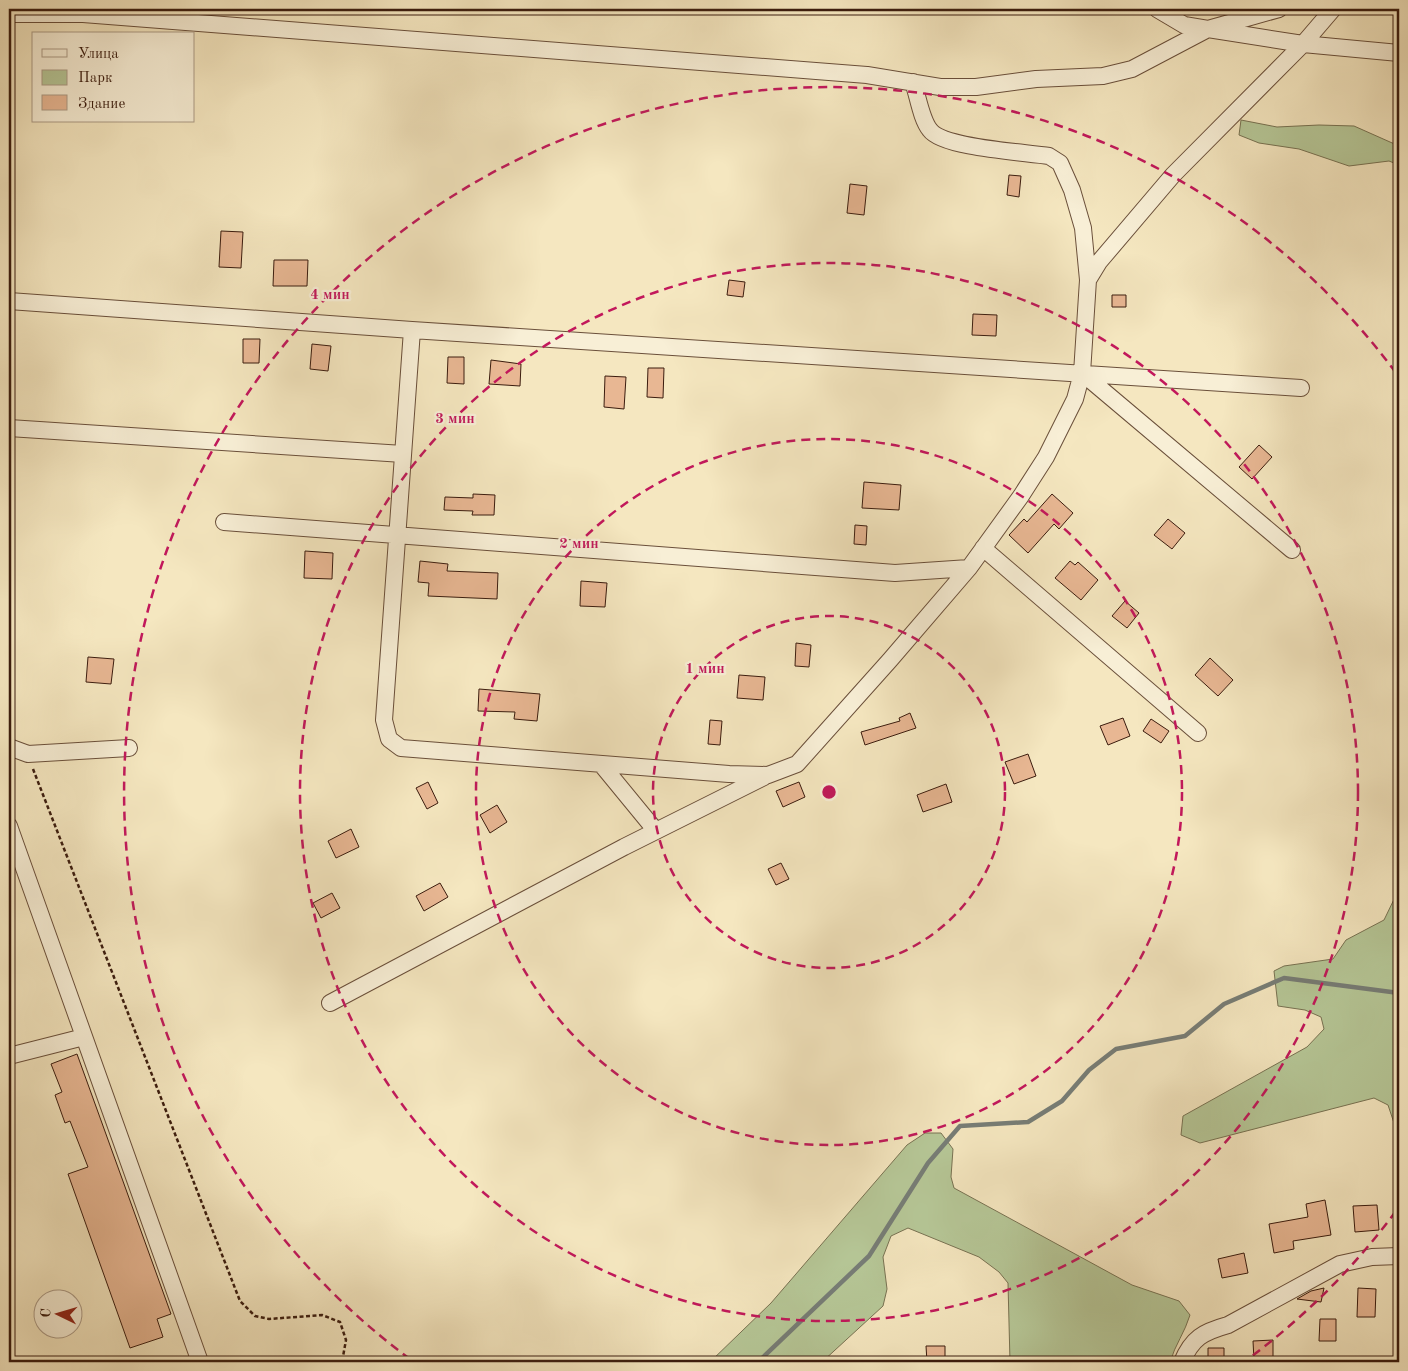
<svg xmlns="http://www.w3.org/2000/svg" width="1408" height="1371" viewBox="0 0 1408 1371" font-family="'Old Standard TT',serif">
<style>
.green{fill:#b6c797;stroke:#787252}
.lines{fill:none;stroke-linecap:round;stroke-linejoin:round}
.stream{stroke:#777d76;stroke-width:4.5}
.building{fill:#e8b793;stroke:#3b1c0e}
.minor-casing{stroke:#6a4f3a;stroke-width:18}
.path{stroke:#3b1c0e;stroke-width:2.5;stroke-dasharray:4 2.5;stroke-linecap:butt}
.minor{stroke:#f8efd6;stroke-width:16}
.ring{fill:none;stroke:#c2185b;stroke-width:2.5;stroke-dasharray:9 6}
.centre{fill:#c2185b;stroke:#f8efd6;stroke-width:2.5}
.ring-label{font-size:15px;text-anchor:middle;font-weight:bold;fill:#c2185b;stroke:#f8efd6;stroke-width:4.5;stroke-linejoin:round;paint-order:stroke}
</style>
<rect width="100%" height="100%" fill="#f5e7c0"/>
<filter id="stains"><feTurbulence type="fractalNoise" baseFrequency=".004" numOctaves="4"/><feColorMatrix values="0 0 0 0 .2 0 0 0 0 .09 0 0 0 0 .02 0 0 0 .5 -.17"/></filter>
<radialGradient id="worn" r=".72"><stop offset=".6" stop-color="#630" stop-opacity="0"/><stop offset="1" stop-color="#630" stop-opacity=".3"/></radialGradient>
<path class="green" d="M 1241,120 L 1277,127 L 1319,125 L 1354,126 L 1399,146 L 1399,165 L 1389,161 L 1349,166 L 1299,149 L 1259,143 L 1239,135 Z
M 1399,889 L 1399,1138 L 1388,1105 L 1374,1098 L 1200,1143 L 1181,1135 L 1183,1116 L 1307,1047 L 1324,1029 L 1321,1017 L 1305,1010 L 1278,1006 L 1274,971 L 1284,966 L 1333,959 L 1346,940 L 1384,920 Z
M 925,1133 L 941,1133 L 953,1149 L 951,1177 L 954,1188 L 1132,1285 L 1179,1301 L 1190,1315 C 1185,1332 1175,1345 1170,1362 L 1010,1362 L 1008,1283 L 999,1272 L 979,1257 L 908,1228 L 891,1236 L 883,1257 L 887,1289 L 883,1306 L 822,1362 L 710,1362 L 771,1303 L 907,1145 Z"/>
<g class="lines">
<path class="stream" d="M 758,1362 L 869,1256 L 928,1163 L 960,1126 L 1028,1122 L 1062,1101 L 1089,1070 L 1116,1049 L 1185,1036 L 1224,1004 L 1284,978 L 1399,993"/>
</g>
<path class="building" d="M 1009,175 L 1021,176 L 1019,197 L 1007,195 Z
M 850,184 L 867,186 L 864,215 L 847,213 Z
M 221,231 L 243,232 L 241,268 L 219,267 Z
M 274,260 L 308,260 L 307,286 L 273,286 Z
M 729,280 L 745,282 L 743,297 L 727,295 Z
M 1112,295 L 1126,295 L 1126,307 L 1112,307 Z
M 973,314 L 997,315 L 996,336 L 972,335 Z
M 243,339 L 260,339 L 259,363 L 243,363 Z
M 312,344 L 331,346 L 328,371 L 310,369 Z
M 448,357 L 464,357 L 464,384 L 447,383 Z
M 491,360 L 521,364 L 520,386 L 489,384 Z
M 648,368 L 664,368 L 663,398 L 647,397 Z
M 605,376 L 626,377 L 624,409 L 604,407 Z
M 1259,445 L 1272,457 L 1252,479 L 1239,467 Z
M 864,482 L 901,485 L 899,510 L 862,508 Z
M 473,494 L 495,495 L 494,515 L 472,515 L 473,511 L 444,510 L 445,497 L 473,498 Z
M 1052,494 L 1073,513 L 1059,529 L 1054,524 L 1028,553 L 1009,535 L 1024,519 L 1027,522 Z
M 1168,519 L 1185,533 L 1172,549 L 1154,535 Z
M 855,525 L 867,526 L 866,545 L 854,544 Z
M 305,551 L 333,553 L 332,579 L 304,578 Z
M 420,561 L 448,564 L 447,571 L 498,573 L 497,599 L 428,596 L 429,583 L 418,582 Z
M 1070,561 L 1075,565 L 1078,562 L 1098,580 L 1081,600 L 1055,578 Z
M 581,581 L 607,583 L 605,607 L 580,606 Z
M 1125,601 L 1139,613 L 1127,628 L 1112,616 Z
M 796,643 L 811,645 L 809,667 L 795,666 Z
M 88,657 L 114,659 L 111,684 L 86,682 Z
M 1210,658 L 1233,680 L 1218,696 L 1195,675 Z
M 739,675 L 765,677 L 763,700 L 737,698 Z
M 479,689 L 540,694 L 537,721 L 514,719 L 515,712 L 478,711 Z
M 910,713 L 916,728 L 865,745 L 861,732 L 900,721 L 899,718 Z
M 1123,718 L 1130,736 L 1108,745 L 1100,726 Z
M 1151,719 L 1169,731 L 1161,743 L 1143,731 Z
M 710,720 L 722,721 L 720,745 L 708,744 Z
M 1028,754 L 1036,776 L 1014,784 L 1005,762 Z
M 428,782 L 438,803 L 427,809 L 416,788 Z
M 799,782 L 805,797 L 783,807 L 776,791 Z
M 946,784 L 952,802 L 923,812 L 917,795 Z
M 497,805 L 507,822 L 490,833 L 480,815 Z
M 351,829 L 359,847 L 336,858 L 328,841 Z
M 781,863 L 789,879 L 776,885 L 768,869 Z
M 440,883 L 448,897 L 424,911 L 416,896 Z
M 332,893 L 340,908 L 321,918 L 313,903 Z
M 77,1054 L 171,1314 L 157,1319 L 163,1337 L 130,1348 L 68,1174 L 88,1167 L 70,1121 L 65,1123 L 55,1095 L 62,1092 L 51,1064 Z
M 1325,1200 L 1331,1235 L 1293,1241 L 1294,1249 L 1274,1253 L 1269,1224 L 1308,1217 L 1306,1204 Z
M 1377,1205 L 1379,1230 L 1355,1232 L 1353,1206 Z
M 1244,1253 L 1248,1273 L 1222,1278 L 1218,1259 Z
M 1324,1288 L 1321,1302 L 1297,1299 L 1311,1291 Z
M 1358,1288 L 1376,1289 L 1375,1317 L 1357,1317 Z
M 1320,1319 L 1336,1319 L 1336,1341 L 1319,1341 Z
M 1273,1340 L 1273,1360 L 1254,1360 L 1253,1341 Z
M 926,1346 L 945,1346 L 945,1362 L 927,1362 Z
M 1208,1348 L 1224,1348 L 1224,1362 L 1208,1362 Z"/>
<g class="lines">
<g class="minor-casing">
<path id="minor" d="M 1157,9 L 1184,25 L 1208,29 L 1279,9
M 9,14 L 83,14 L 867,75 L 940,87 L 976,87 L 1036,79 L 1103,76 L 1132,69 L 1208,29 L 1303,44 L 1399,53
M 913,82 C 918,96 921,119 930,130 C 943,148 1024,152 1049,156 L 1060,163 L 1072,190 L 1083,228 L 1088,280
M 9,301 L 412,330 L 1301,388
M 412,330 L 384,720 L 389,739 L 401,748 L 729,774 L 768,775 L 797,764 L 890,660 L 969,568 L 1021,496 L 1046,457 L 1075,399 L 1082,373 L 1088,280 L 1099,262 L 1173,175 L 1303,44 L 1333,9
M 1082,373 L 1292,550
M 9,428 L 403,454
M 224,522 L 895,573 L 969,568
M 983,548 L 1198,733
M 9,747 L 28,754 L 129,748
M 601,764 L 656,831
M 9,826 L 200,1362
M 330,1003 L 624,847 L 764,777
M 9,1056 L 84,1037
M 1182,1362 C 1192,1338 1203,1332 1228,1325 L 1340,1264 L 1372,1257 L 1399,1256"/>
</g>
<path class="path" d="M 33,769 L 240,1301 L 255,1316 L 269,1319 L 322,1315 L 340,1322 L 346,1340 L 342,1362"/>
<use href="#minor" class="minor"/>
</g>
<g class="ring">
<circle cx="829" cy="792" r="176"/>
<circle cx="829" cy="792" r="353"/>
<circle cx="829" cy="792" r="529"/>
<path d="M1396 1211A705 705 0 0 1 1248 1359M410 1359A705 705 0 1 1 1396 373"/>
</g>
<circle cx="829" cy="792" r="8" class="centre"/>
<g class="ring-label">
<text x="330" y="299">4 мин</text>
<text x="455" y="423">3 мин</text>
<text x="579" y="548">2 мин</text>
<text x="705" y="673">1 мин</text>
</g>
<rect width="1408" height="1371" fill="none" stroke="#f5e7c0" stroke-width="30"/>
<rect x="10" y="10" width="1388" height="1351" fill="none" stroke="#3b1c0e" stroke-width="2.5"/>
<rect x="15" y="15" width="1378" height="1341" fill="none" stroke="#3b1c0e"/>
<rect x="32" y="32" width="162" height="90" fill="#f8efd6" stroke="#ac9b86"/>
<rect x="42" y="49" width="25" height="8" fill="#f8efd6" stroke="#ac9b86"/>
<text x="78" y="58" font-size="15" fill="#3b1c0e">Улица</text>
<rect x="42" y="70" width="25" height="15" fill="#b6c797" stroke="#ac9b86"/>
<text x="78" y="82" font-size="15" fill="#3b1c0e">Парк</text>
<rect x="42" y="95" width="25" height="15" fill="#e8b793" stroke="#ac9b86"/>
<text x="78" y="108" font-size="15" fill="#3b1c0e">Здание</text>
<g transform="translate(58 1314) rotate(275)"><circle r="24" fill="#f8efd6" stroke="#ac9b86"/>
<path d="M0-4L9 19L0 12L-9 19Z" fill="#8f2418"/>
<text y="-8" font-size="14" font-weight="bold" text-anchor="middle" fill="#3b1c0e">С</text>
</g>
<rect width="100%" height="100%" filter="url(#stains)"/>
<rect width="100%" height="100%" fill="url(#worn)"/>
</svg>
